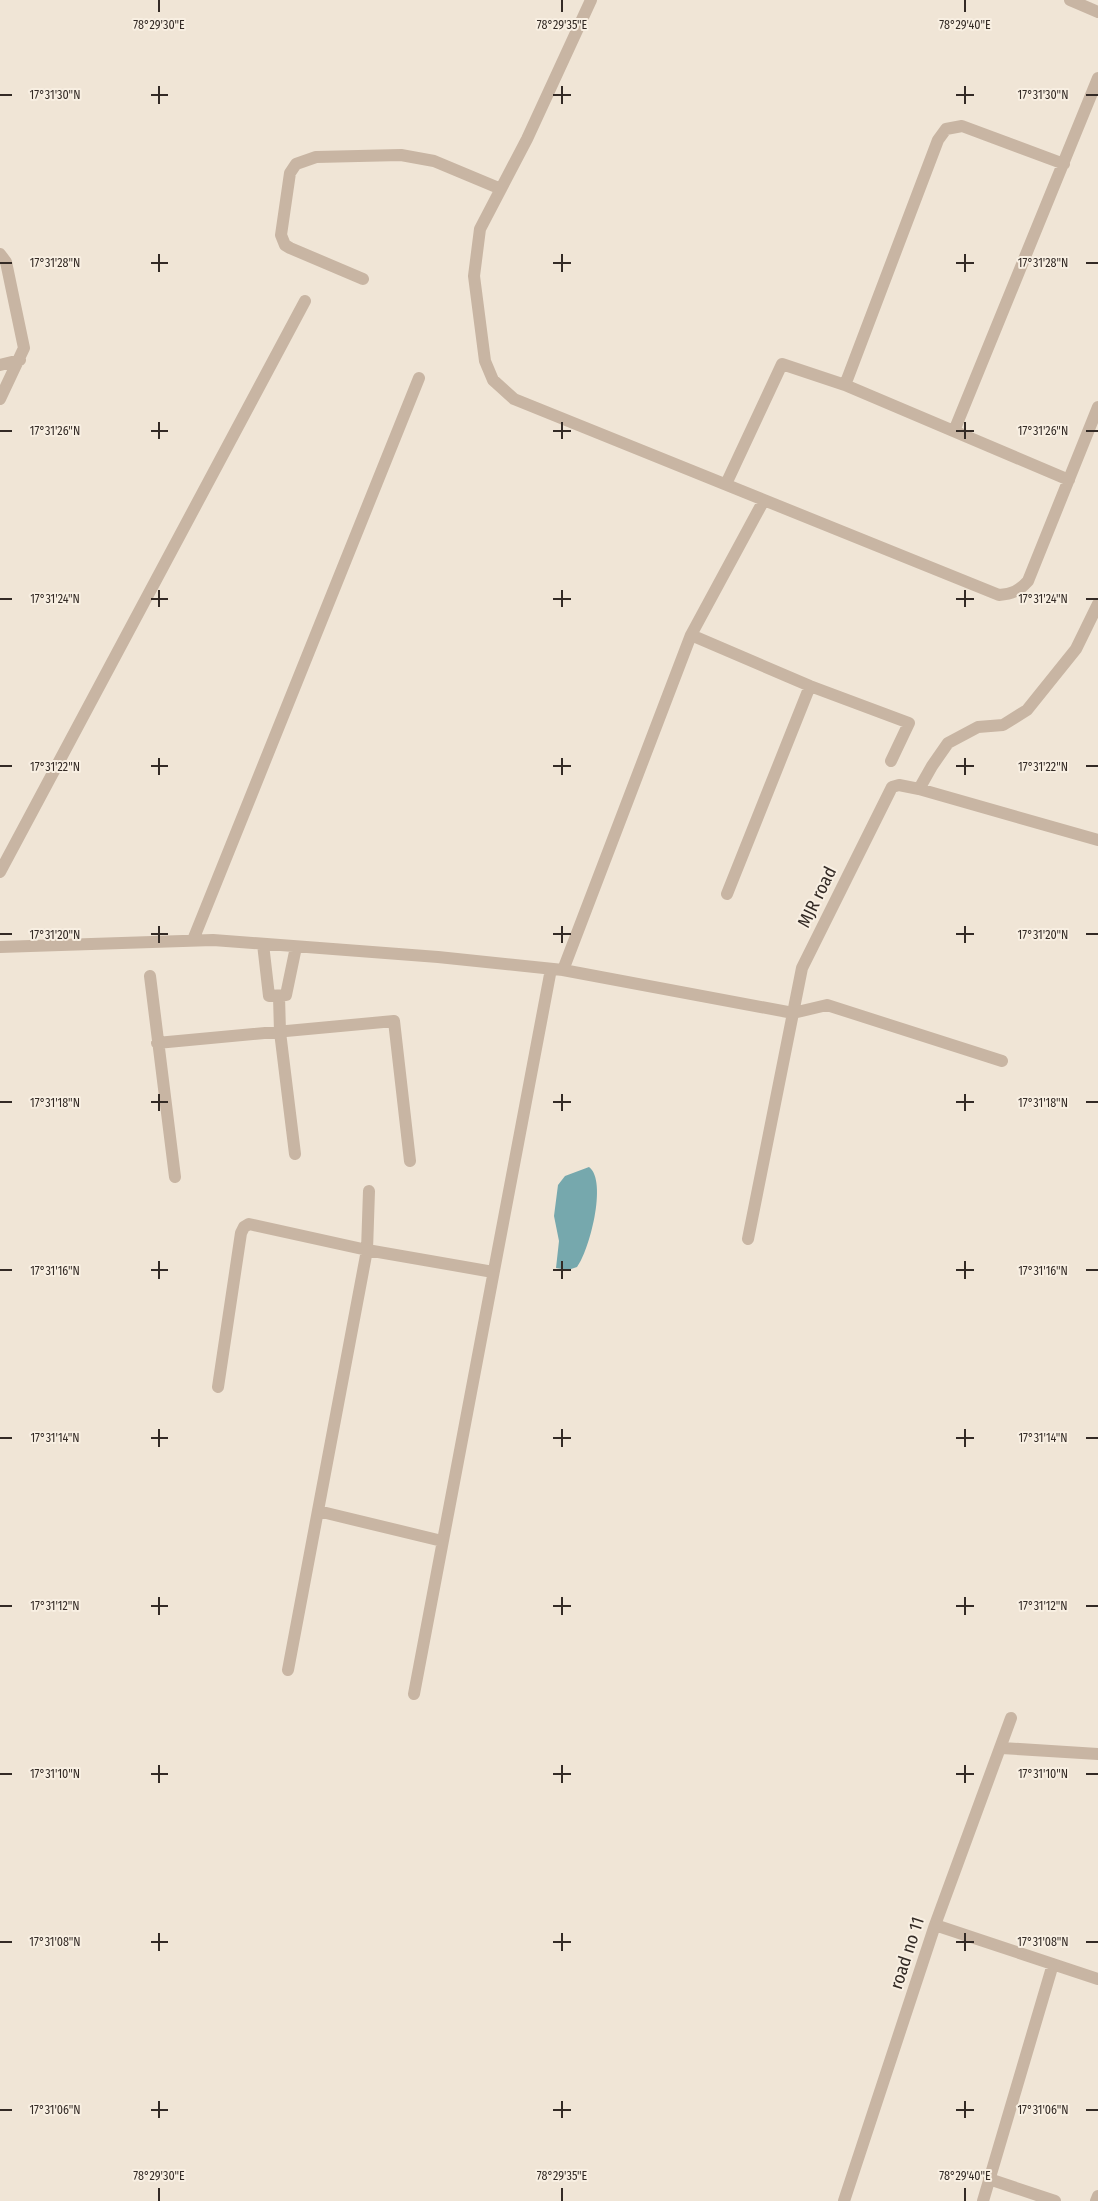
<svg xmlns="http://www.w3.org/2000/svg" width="1098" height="2201" viewBox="0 0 1098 2201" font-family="'Fira Sans Condensed',sans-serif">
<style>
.water{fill:#76a8ad}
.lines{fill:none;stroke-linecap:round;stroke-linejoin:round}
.minor{stroke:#c8b5a3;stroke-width:12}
.ticks{fill:none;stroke:#332a25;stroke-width:2}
.labels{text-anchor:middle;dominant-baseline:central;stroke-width:4;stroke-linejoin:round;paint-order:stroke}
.street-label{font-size:18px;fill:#332a25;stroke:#f8efe2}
.ticks-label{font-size:12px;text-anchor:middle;fill:#332a25;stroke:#f8efe2;stroke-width:4;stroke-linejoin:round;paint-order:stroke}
</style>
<rect width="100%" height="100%" fill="#f0e5d6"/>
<path class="water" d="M 589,1167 C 608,1181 589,1252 577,1267 L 568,1270 L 556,1268 L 559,1241 L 554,1216 L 558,1185 L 565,1176 Z"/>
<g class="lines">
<path class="minor" d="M 591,0 L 527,139 L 480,229 L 474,276 L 485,361 L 493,380 L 514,399 L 999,595 C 1012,594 1019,591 1028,581 L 1098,407
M 1070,0 L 1098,12
M 0,254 L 6,262 L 24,348 L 0,399
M 363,279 L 290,248 L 285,245 L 281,235 L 290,173 L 296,164 L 316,157 L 401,155 L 434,161 L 501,189
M 0,365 L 20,360
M 845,385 L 938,140 L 946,129 L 962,126 L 1064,164
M 954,431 L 1098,78
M 726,484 L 782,364 L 845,385 L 1069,480
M 691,635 L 810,686 L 909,723 L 891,761
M 919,789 L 932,766 L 948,743 L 978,727 L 1003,725 L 1027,710 L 1076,649 L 1098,604
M 0,872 L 305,301
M 727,894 L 810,686
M 193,940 L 419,378
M 263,944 L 269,996 L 286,995 L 296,947
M 0,947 L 213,940 L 438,957 L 563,970 L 793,1013 L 827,1005 L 1002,1061
M 563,970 L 691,635 L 764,500
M 150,976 L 175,1177
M 279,996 L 280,1032 L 295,1154
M 157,1043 L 394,1021 L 410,1161
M 748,1239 L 802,968 L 892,787 L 899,785 L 919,789 L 1098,840
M 218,1387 L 241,1233 L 244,1227 L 249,1224 L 367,1250 L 493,1272
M 318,1511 L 442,1541
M 288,1670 L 367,1250 L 369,1191
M 414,1694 L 551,969
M 1002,1748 L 1098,1754
M 935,1925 L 1098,1979
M 989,2179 L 1055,2201
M 844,2201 L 935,1925 L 1011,1718
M 983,2201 L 1053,1964
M 1096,2201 L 1098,2196"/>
</g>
<path class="ticks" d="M 159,0 L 159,12M 562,0 L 562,12M 965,0 L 965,12M 159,86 L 159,104M 562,86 L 562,104M 965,86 L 965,104M 0,95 L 12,95M 151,95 L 168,95M 553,95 L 571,95M 956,95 L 974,95M 1086,95 L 1098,95M 159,254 L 159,272M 562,254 L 562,272M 965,254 L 965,272M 0,263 L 12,263M 151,263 L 168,263M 553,263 L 571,263M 956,263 L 974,263M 1086,263 L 1098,263M 159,422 L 159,439M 562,422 L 562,439M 965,422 L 965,439M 0,431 L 12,431M 151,431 L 168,431M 553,431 L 571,431M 956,431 L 974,431M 1086,431 L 1098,431M 159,590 L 159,607M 562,590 L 562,607M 965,590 L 965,607M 0,599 L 12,599M 151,599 L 168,599M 553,599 L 571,599M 956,599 L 974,599M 1086,599 L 1098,599M 159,758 L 159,775M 562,758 L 562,775M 965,758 L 965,775M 0,766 L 12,766M 151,766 L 168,766M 553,766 L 571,766M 956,766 L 974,766M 1086,766 L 1098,766M 159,926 L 159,943M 562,926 L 562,943M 965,926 L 965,943M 0,934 L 12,934M 151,934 L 168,934M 553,934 L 571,934M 956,934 L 974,934M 1086,934 L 1098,934M 159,1094 L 159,1111M 562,1094 L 562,1111M 965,1094 L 965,1111M 0,1102 L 12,1102M 151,1102 L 168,1102M 553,1102 L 571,1102M 956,1102 L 974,1102M 1086,1102 L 1098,1102M 159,1261 L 159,1279M 562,1261 L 562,1279M 965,1261 L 965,1279M 0,1270 L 12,1270M 151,1270 L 168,1270M 553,1270 L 571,1270M 956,1270 L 974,1270M 1086,1270 L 1098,1270M 159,1429 L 159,1447M 562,1429 L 562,1447M 965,1429 L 965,1447M 0,1438 L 12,1438M 151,1438 L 168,1438M 553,1438 L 571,1438M 956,1438 L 974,1438M 1086,1438 L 1098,1438M 159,1597 L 159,1615M 562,1597 L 562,1615M 965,1597 L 965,1615M 0,1606 L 12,1606M 151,1606 L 168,1606M 553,1606 L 571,1606M 956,1606 L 974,1606M 1086,1606 L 1098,1606M 159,1765 L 159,1783M 562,1765 L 562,1783M 965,1765 L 965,1783M 0,1774 L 12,1774M 151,1774 L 168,1774M 553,1774 L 571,1774M 956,1774 L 974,1774M 1086,1774 L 1098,1774M 159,1933 L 159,1951M 562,1933 L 562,1951M 965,1933 L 965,1951M 0,1942 L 12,1942M 151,1942 L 168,1942M 553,1942 L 571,1942M 956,1942 L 974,1942M 1086,1942 L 1098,1942M 159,2101 L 159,2118M 562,2101 L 562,2118M 965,2101 L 965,2118M 0,2110 L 12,2110M 151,2110 L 168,2110M 553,2110 L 571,2110M 956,2110 L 974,2110M 1086,2110 L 1098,2110M 159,2188 L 159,2201M 562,2188 L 562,2201M 965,2188 L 965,2201"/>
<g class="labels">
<g class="street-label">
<text transform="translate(817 897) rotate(-64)">MJR road</text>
<text transform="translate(907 1953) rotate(-72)">road no 11</text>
</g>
</g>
<g class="ticks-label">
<text x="159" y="29">78°29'30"E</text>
<text x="562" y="29">78°29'35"E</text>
<text x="965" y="29">78°29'40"E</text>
<text x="55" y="99">17°31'30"N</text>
<text x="1043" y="99">17°31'30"N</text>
<text x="55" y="267">17°31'28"N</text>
<text x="1043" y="267">17°31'28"N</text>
<text x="55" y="435">17°31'26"N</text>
<text x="1043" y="435">17°31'26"N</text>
<text x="55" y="603">17°31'24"N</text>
<text x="1043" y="603">17°31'24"N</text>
<text x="55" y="771">17°31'22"N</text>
<text x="1043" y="771">17°31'22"N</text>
<text x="55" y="939">17°31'20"N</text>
<text x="1043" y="939">17°31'20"N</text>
<text x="55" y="1107">17°31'18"N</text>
<text x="1043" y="1107">17°31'18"N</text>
<text x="55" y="1275">17°31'16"N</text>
<text x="1043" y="1275">17°31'16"N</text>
<text x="55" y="1442">17°31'14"N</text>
<text x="1043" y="1442">17°31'14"N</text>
<text x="55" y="1610">17°31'12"N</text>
<text x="1043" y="1610">17°31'12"N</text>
<text x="55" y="1778">17°31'10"N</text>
<text x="1043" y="1778">17°31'10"N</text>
<text x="55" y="1946">17°31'08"N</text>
<text x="1043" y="1946">17°31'08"N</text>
<text x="55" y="2114">17°31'06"N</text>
<text x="1043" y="2114">17°31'06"N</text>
<text x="159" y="2180">78°29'30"E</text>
<text x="562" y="2180">78°29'35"E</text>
<text x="965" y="2180">78°29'40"E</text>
</g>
</svg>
